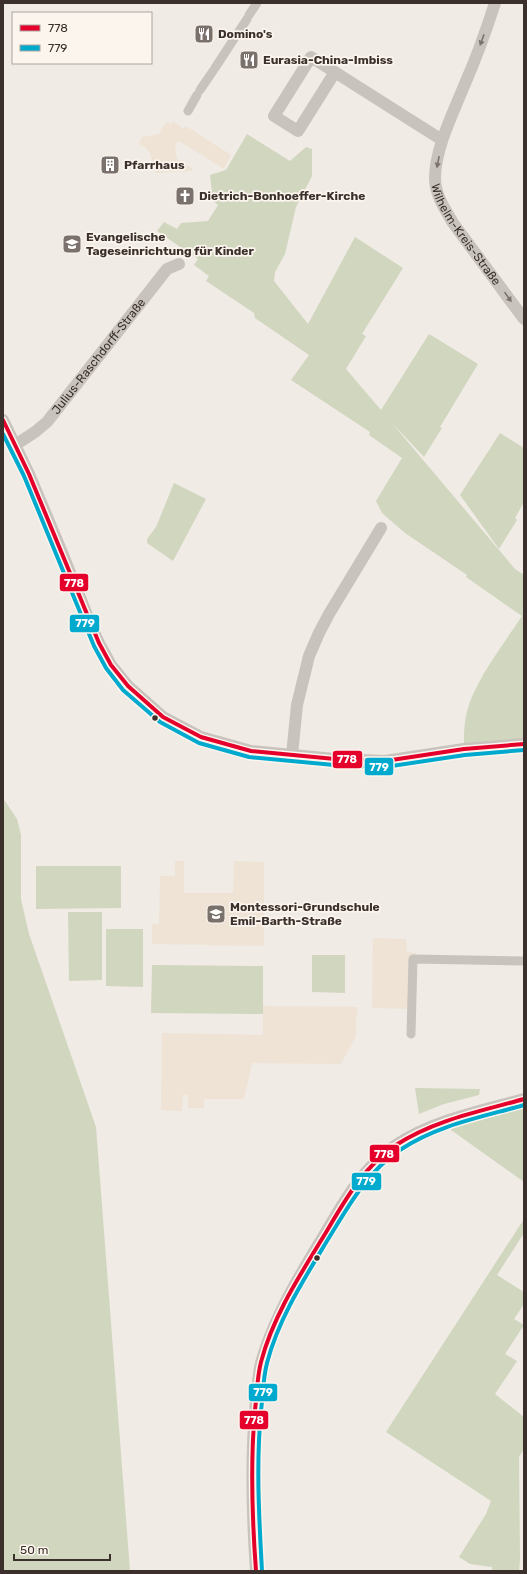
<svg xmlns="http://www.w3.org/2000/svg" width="527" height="1574" viewBox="0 0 527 1574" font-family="Rubik,sans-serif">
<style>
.green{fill:#d1d6bf}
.plaza{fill:#eee3d5}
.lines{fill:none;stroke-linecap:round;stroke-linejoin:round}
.pedestrian{stroke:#c9c3be;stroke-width:9}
.minor{stroke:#c9c3be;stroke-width:12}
.bus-1-casing{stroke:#fbf5ee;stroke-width:7}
.bus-2-casing{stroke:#fbf5ee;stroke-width:7}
.bus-1{stroke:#e4002b;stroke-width:4}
.bus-2{stroke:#00a9ce;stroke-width:4}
.oneway{fill:#7b726d}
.bus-dot{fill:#3b302b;stroke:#fbf5ee;stroke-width:1.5}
.labels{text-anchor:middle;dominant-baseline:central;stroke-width:3.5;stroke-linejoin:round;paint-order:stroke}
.poi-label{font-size:12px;font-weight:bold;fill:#3b302b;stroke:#fbf5ee;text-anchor:start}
.street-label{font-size:12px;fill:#3b302b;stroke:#fbf5ee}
.line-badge{stroke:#fbf5ee;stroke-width:1.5}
.badge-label{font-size:11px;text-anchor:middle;font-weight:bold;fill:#fff}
</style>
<rect width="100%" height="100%" fill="#f0ebe5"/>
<path class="green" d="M 247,134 L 290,161 L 306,147 L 312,149 L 312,176 L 296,207 L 285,254 L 275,272 L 274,281 L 308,324 L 355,237 L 403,268 L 362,334 L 366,336 L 346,369 L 381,410 L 429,334 L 478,364 L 440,427 L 442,428 L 424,457 L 391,422 L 515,569 L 524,575 L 524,740 L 464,746 C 464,734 464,723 467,712 C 474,682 505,642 522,616 L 466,577 L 467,575 L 405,533 L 382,513 L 376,501 L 402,458 L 369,435 L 370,432 L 291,380 L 309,355 L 255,318 L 254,313 L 206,281 L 209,276 L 194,265 L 198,259 L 157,231 L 164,222 L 177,229 L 181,223 L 208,221 L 218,205 L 213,201 L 210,175 L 226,170 Z
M 500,433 L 524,448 L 524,502 L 515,518 L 517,520 L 499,549 L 460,495 Z
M 174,483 L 206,499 L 173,561 L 147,543 L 147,539 L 156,527 Z
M 3,798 L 17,819 L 21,835 L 21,899 L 29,934 L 96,1127 L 130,1571 L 3,1571 Z
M 36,866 L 121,866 L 121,908 L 36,909 Z
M 68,912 L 102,912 L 102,980 L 69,981 Z
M 106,929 L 143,929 L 143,987 L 106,986 Z
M 312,955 L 345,955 L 345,993 L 312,992 Z
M 152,965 L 263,966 L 263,1014 L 151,1013 Z
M 415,1088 L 480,1089 L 479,1095 L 444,1104 L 419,1114 Z
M 524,1105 L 524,1182 L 451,1130 L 452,1123 Z
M 524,1219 L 524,1233 L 497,1275 L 524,1292 L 524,1304 L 514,1319 L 524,1325 L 505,1354 L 517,1361 L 495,1394 L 524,1417 L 524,1449 L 519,1457 L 520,1560 L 519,1571 L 492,1571 L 492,1567 L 470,1564 L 459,1557 L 486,1514 L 491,1501 L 386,1432 Z"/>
<path class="plaza" d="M 173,121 L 184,129 L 186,126 L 231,155 L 224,169 L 179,141 L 175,144 L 177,159 L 193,169 L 191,171 L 156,173 L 150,153 L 146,148 L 139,144 L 142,137 L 159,134 L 166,122 L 171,124 Z
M 175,861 L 184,861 L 184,893 L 233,893 L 234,861 L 264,862 L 264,946 L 152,944 L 152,924 L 159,924 L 160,876 L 175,876 Z
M 375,938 L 406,939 L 407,952 L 416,953 L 416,1009 L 372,1008 L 373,939 Z
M 263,1006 L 358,1007 L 356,1019 L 356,1036 L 341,1064 L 252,1063 L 244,1099 L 204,1099 L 204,1108 L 188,1108 L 188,1095 L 183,1095 L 182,1111 L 161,1110 L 162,1033 L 263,1035 Z"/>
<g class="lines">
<path class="pedestrian" d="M 249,15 L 257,3
M 215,68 L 247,19
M 200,90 L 213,71
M 188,111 L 197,95
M 411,1034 L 413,959 L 524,961"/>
<g class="minor">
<path id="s1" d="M 495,3 C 486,31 476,59 464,86 C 453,113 435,149 435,178 C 435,195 445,209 453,223 L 524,319"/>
<path d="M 335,72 L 298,131 L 274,116 L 311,57 L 442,140"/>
<path d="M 3,420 L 29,474 L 61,550 L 93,630 L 99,643 L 111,665 L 128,686 L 163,717 L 201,737 L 251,751 L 335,759 L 385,761 L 464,749 L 524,744"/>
<path id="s2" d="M 15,445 L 35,432 L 47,422 L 167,269 L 179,264"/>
<path d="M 292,755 L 297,705 L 309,656 L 319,633 L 329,614 L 381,528"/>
<path d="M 256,1571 C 252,1514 250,1458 256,1401 C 258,1386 258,1370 263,1356 C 277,1311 302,1272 326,1232 C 345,1200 364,1166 396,1145 C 434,1120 481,1111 524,1099"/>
</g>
<g class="bus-1-casing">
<path id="bus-1" d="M 3,420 L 29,474 L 99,643 L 111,665 L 128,686 L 163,717 L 201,737 L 251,751 L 335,759 L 385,761 L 464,749 L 524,744
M 256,1571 C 252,1517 250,1464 255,1410 C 257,1394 257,1377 261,1362 C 273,1316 300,1275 325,1234 C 344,1202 363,1167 396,1145 C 434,1120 481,1111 524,1099"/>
</g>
<g class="bus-2-casing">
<path id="bus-2" d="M 3,434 L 24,476 L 94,646 L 106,668 L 123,690 L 160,722 L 199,743 L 249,757 L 334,765 L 385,767 L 465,755 L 524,750
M 262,1571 C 259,1517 256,1464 261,1411 C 263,1395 263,1378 267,1363 C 279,1317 306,1276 330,1236 C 349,1205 368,1171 400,1150 C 437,1125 482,1117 524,1105"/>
</g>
<use href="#bus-1" class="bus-1"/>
<use href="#bus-2" class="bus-2"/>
</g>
<defs><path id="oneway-solid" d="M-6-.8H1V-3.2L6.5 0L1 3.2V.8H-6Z"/></defs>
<g class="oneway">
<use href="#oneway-solid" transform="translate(482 40) rotate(110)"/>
<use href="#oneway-solid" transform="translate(438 162) rotate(101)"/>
<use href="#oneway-solid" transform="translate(508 297) rotate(55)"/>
</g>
<defs>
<g id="restaurant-square" transform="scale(1)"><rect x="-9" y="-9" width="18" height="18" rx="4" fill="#7a716c" stroke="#fbf5ee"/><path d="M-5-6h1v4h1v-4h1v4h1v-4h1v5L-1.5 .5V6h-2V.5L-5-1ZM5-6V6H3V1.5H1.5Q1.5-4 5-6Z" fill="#fff"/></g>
<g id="building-square" transform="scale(1)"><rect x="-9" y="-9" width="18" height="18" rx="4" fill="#7a716c" stroke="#fbf5ee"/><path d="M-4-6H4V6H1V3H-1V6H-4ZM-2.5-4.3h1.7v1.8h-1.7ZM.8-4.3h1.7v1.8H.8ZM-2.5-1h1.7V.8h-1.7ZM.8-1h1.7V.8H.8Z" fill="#fff"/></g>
<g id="church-square" transform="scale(1)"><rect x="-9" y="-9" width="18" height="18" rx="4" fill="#7a716c" stroke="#fbf5ee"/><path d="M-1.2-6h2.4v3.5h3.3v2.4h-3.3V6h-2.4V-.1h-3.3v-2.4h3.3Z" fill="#fff"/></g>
<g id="school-square" transform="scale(1)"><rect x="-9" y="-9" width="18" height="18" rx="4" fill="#7a716c" stroke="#fbf5ee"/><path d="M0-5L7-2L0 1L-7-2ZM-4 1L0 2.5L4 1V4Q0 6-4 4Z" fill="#fff"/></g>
</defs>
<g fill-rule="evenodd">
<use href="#restaurant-square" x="204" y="34"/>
<use href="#restaurant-square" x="249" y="60"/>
<use href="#building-square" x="110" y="165"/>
<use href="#church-square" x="185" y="196"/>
<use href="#school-square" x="72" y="244"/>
<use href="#school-square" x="216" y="914"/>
</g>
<g class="bus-dot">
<circle cx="155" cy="718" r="3.5"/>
<circle cx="317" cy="1258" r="3.5"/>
</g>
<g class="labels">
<g class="poi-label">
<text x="218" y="34">Domino's</text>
<text x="263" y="60">Eurasia-China-Imbiss</text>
<text x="124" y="165">Pfarrhaus</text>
<text x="199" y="196">Dietrich-Bonhoeffer-Kirche</text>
<text x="86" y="237">Evangelische<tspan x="86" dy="14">Tageseinrichtung für Kinder</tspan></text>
<text x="230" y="907">Montessori-Grundschule<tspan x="230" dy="14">Emil-Barth-Straße</tspan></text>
</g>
<g class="street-label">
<text stroke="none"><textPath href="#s1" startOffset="251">Wilhelm-Kreis-Straße</textPath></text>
<text stroke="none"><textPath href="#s2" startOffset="123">Julius-Raschdorff-Straße</textPath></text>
</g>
</g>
<g class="line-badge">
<rect x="59" y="573" width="30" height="19" rx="4" fill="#e4002b"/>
<rect x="69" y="614" width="31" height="19" rx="4" fill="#00a9ce"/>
<rect x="332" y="750" width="31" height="19" rx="4" fill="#e4002b"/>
<rect x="364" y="757" width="30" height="19" rx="4" fill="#00a9ce"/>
<rect x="369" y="1144" width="31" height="19" rx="4" fill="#e4002b"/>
<rect x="351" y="1172" width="31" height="19" rx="4" fill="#00a9ce"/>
<rect x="248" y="1383" width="30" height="19" rx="4" fill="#00a9ce"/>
<rect x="239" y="1410" width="30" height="20" rx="4" fill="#e4002b"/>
</g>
<g class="badge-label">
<text x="74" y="587">778</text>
<text x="85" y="627">779</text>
<text x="347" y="763">778</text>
<text x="379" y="771">779</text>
<text x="384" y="1158">778</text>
<text x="366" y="1185">779</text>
<text x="263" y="1396">779</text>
<text x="254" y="1424">778</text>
</g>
<rect width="527" height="1574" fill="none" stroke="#3b302b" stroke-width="8"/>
<rect x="12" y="12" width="140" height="52" fill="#fbf5ee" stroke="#aea6a0"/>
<rect x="20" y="25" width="20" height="6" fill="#e4002b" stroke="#aea6a0"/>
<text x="48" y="32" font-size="12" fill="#3b302b">778</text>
<rect x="20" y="45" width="20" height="6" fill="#00a9ce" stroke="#aea6a0"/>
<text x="48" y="52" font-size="12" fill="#3b302b">779</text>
<path d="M14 1554v6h96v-6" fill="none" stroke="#3b302b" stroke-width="2"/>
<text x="20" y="1554" font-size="12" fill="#3b302b" stroke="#fbf5ee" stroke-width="3" paint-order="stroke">50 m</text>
</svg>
